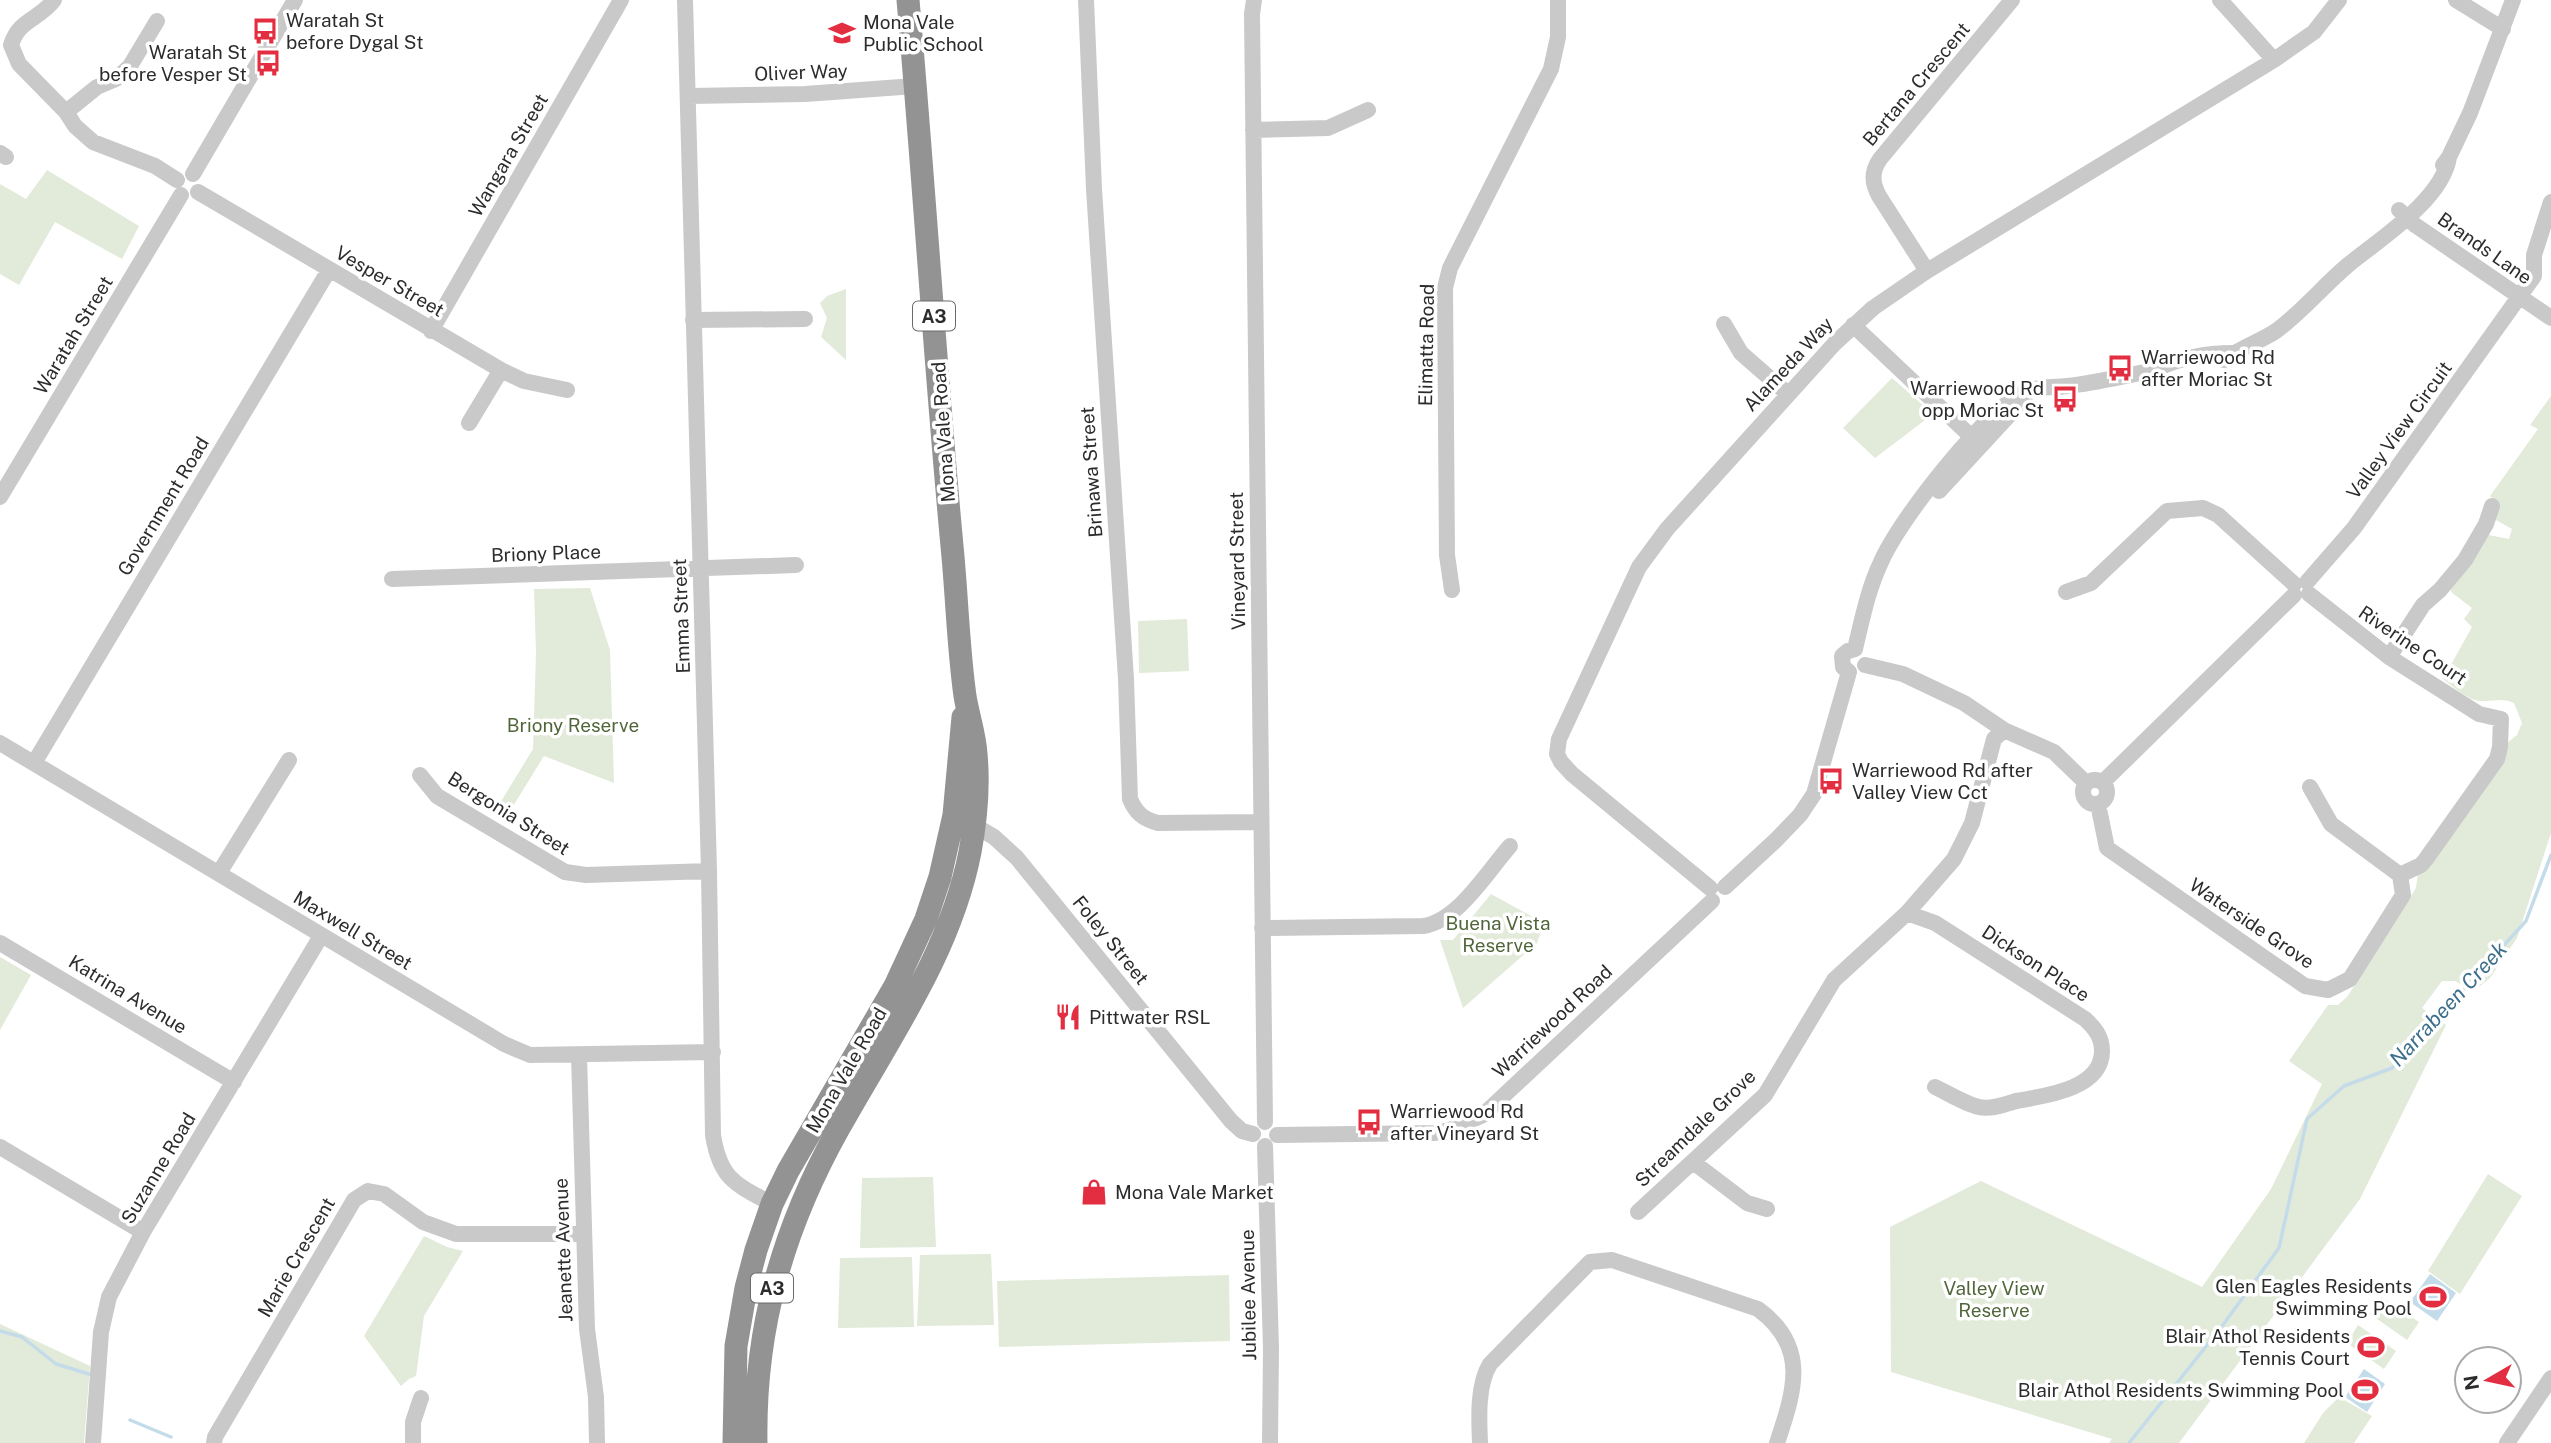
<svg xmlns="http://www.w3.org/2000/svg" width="2551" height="1443" viewBox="0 0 2551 1443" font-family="'Public Sans',sans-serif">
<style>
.green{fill:#e2ead9}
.water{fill:#c4dcea}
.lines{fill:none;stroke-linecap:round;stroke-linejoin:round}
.stream{stroke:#c4dcea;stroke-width:3.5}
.minor{stroke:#c9c9c9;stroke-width:16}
.highway{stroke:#939393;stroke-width:23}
.labels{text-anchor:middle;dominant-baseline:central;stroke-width:7;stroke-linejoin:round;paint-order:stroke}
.shield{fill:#fff;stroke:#6b6b6b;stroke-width:2}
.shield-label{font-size:18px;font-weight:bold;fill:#2c2c2c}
.poi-label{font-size:19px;fill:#2c2c2c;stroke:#fff;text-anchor:start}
.street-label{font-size:19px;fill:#2c2c2c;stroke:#fff}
.park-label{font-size:19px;fill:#50663a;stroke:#fff}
.water-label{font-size:21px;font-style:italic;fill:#3c6f8c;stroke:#fff}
</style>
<rect width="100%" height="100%" fill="#fff"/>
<path class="green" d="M 47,170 L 139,226 L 122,259 L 55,222 L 19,285 L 0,274 L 0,184 L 26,199 Z
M 846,289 L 846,360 L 821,337 L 827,318 L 820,303 L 827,296 Z
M 1892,378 L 1933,414 L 1875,458 L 1843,428 Z
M 2551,396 L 2551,833 L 2517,938 L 2490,978 L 2474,991 L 2455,981 L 2442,981 L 2422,1008 L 2446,1025 L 2360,1199 L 2179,1443 L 2109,1443 L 2112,1439 L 1891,1372 L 1890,1227 L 1981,1181 L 2202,1287 L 2271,1189 L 2322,1084 L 2289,1061 L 2328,1005 L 2338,1005 L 2347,997 L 2416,888 L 2418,873 L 2506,744 L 2517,735 L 2522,723 L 2514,703 C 2502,698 2496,701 2484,701 C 2469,702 2454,687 2443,679 L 2472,627 L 2464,619 L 2472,608 L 2451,592 L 2451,587 L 2489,535 L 2509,539 L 2512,529 L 2496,520 L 2499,503 L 2490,496 L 2538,429 L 2530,425 Z
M 590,588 L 610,650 L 614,783 L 544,756 L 505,819 L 494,813 L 533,749 L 536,653 L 534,589 Z
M 1187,619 L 1189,671 L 1139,673 L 1138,621 Z
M 1491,894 L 1544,923 L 1537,943 L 1463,1008 L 1440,940 L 1453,940 Z
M 0,957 L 31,975 L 0,1030 Z
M 2488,1174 L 2522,1196 L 2460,1294 L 2428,1271 Z
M 933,1177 L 936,1247 L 860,1248 L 862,1178 Z
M 424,1236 L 447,1247 L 463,1251 L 424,1316 L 416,1376 L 409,1379 L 401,1386 L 364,1336 Z
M 991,1254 L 994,1325 L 917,1326 L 920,1255 Z
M 912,1257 L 914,1327 L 838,1328 L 840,1258 Z
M 1229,1275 L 1230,1341 L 999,1347 L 997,1281 Z
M 2381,1297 L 2419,1322 L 2407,1340 L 2370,1314 Z
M 0,1324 L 90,1366 L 84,1443 L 0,1443 Z
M 2358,1325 L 2396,1351 L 2384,1369 L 2347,1343 Z
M 2339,1397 L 2372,1416 L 2354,1443 L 2304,1443 L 2323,1413 Z"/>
<path class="water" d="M 2430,1274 L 2456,1293 L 2437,1321 L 2410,1302 Z
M 2364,1369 L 2385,1384 L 2367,1412 L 2345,1397 Z"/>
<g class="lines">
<path class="stream" d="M 0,1331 L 22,1337 L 56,1364 L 89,1374
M 130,1420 L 171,1437
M 2129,1443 L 2220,1329 L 2279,1248 L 2307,1119 L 2344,1086 L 2392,1068 L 2526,921 L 2551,855"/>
<path class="minor" d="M 54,0 C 39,20 19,19 11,45 L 19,64 L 66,112 L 75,126 L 93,142 L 155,166 L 177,180
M 685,0 L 709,871 L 713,1135 C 720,1179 735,1184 772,1204
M 1086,0 L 1094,189 L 1126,679 L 1130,799 C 1136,813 1143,819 1158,823 L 1261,822
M 1254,0 L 1252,14 L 1265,1122
M 2220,0 L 2274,60
M 2456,0 L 2503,29
M 688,96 L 805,94 L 915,86
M 66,112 L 97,87 L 116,79 L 130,66 L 157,21
M 1253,130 L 1328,128 L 1368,110
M 0,153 L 6,157
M 2443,165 L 2449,157 L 2470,113 L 2513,0
M 193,174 L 295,0
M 198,192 L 501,370 L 524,381 L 567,390
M 2399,210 L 2415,225 L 2551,318
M 1927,271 L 1879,196 C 1872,183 1871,172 1880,159 L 2012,0
M 693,320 L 805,319
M 1724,324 L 1741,353 L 1788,394
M 1853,325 L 1978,443
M 431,331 L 621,0
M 2224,360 C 2240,348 2259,342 2276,331 C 2302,312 2323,286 2348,265 C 2380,239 2443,199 2449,157
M 469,423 L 501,370
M 1939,491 L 2011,413 L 2025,402
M 0,497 L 181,195
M 392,579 L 796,565
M 2307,582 L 2354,528 L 2534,276 L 2534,255 L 2551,202
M 1452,590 L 1447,555 L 1445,288 L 1450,268 L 1551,69 L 1558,37 L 1558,0
M 2066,592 L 2091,583 L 2167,511 L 2203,508 L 2218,515 L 2294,584
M 2309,594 L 2389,657 L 2479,714 L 2501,719 L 2500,747 L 2497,759 L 2426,859 L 2421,865 L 2400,875
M 1855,649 C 1862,620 1868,589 1881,562 C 1899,520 1985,410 2025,392 C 2039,386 2052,388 2067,386 C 2097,383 2127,375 2156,370 C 2176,358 2209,353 2232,353
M 2389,657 L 2423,605 L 2440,590 L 2465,560 L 2486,524 L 2492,506
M 1865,665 L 1903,674 L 1964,703 L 2004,730 L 2054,752 L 2086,783
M 1849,672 L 1843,667 L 1842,656 L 1848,651 L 1855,649
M 0,743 L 504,1044 L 530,1055 L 713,1052
M 34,763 L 329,270
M 420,775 L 437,796 L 565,872 L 586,875 L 709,871
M2083 792a12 12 0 1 1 24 0a12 12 0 1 1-24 0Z
M 2103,782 L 2294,595
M 2098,804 L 2107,848 L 2305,986 L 2328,990 L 2350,979 L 2403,895 L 2400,875 L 2331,824 L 2310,787
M 967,821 L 994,837 L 1017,858 L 1231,1121 L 1242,1131 L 1253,1134
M 219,873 L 289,760
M 1725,887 L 1776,840 L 1800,815 L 1814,794 L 1849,672
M 1710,888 L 1572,774 L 1561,762 L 1557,754 L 1559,739 L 1639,567 L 1667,529 L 1835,343 L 1873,308 L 1927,271 L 2274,60 L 2314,32 L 2339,0
M 1907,913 L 1935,923 L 2085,1019 C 2095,1028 2102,1037 2102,1051 C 2102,1089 2045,1096 2016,1101 C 2006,1104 1990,1110 1979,1107 C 1965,1104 1948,1093 1935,1087
M 1262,928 L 1423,926 C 1458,921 1487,872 1510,846
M 0,943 L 234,1082
M 579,1055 L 587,1329 L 596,1397 L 597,1443
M 1277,1135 L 1435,1133 L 1450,1130 L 1483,1115 L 1712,901
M 1265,1146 L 1271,1348 L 1270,1443
M 0,1147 L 143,1232
M 1693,1162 L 1747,1203 L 1767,1209
M 1638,1212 L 1765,1095 L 1834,980 L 1907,913 L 1954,859 L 1972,823 L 1994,739 L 2004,730
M 93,1443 L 101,1332 L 109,1297 L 143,1232 L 321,936
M 214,1443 L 215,1437 L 354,1200 L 368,1191 L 384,1194 L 423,1222 L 456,1234 L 583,1234
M 413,1443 L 413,1422 L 421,1398
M 1480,1443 C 1479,1419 1477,1385 1490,1364 L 1590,1262 L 1612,1260 L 1758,1309 C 1810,1347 1794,1392 1777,1443
M 2507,1443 L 2551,1378"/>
<path class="highway" d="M 734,1443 L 736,1346 L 746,1288 L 756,1250 L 772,1204 L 788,1171 L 895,986 L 926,919 L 940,877 L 954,815 L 963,717
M 756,1443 C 754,1328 783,1228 839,1128 C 889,1038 950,954 970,852 C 976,820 979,786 976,754 C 975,735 968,715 965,696 C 958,646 957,596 952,546 C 935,364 924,182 908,0"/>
</g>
<defs>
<g id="bus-bare" transform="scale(2.1)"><path d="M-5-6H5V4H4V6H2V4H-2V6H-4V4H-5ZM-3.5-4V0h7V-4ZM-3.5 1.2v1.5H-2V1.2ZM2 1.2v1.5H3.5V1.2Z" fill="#e22e40" stroke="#fff" stroke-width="2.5" paint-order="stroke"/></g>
<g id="school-bare" transform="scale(2.1)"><path d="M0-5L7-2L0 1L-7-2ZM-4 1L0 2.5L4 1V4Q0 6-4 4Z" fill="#e22e40" stroke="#fff" stroke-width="2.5" paint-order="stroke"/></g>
<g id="restaurant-bare" transform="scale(2.1)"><path d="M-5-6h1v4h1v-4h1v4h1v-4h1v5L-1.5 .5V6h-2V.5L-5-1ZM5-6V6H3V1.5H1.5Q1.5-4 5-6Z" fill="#e22e40" stroke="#fff" stroke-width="2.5" paint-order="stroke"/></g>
<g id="shop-bare" transform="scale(2.1)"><path d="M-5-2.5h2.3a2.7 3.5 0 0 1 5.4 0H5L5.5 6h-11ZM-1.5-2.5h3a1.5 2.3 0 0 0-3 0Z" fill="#e22e40" stroke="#fff" stroke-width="2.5" paint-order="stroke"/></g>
<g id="stadium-bare" transform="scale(2.1)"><path d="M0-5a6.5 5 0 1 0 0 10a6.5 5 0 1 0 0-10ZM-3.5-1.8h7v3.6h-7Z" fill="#e22e40" stroke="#fff" stroke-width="2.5" paint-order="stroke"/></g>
</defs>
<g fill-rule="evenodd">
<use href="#bus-bare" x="265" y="31"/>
<use href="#school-bare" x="842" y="33"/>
<use href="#bus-bare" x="268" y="63"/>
<use href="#bus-bare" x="2120" y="368"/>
<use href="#bus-bare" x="2065" y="399"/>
<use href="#bus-bare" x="1831" y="781"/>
<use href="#restaurant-bare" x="1068" y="1017"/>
<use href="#bus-bare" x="1369" y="1122"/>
<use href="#shop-bare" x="1094" y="1192"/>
<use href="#stadium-bare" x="2433" y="1297"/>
<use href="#stadium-bare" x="2371" y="1347"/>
<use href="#stadium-bare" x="2365" y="1390"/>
</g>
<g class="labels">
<g class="shield">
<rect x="913" y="301.5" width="42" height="29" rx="5"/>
<rect x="751" y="1273.5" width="42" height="29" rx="5"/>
</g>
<g class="shield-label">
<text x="934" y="316">A3</text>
<text x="772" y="1288">A3</text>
</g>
<g class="poi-label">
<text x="286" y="20">Waratah St<tspan x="286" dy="22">before Dygal St</tspan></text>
<text x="863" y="22">Mona Vale<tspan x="863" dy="22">Public School</tspan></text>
<text x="247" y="52" text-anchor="end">Waratah St<tspan x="247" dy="22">before Vesper St</tspan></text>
<text x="2141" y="357">Warriewood Rd<tspan x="2141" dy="22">after Moriac St</tspan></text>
<text x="2044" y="388" text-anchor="end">Warriewood Rd<tspan x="2044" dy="22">opp Moriac St</tspan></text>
<text x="1852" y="770">Warriewood Rd after<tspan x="1852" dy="22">Valley View Cct</tspan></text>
<text x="1089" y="1017">Pittwater RSL</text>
<text x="1390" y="1111">Warriewood Rd<tspan x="1390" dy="22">after Vineyard St</tspan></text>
<text x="1115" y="1192">Mona Vale Market</text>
<text x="2412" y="1286" text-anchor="end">Glen Eagles Residents<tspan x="2412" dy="22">Swimming Pool</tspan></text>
<text x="2350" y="1336" text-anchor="end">Blair Athol Residents<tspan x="2350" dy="22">Tennis Court</tspan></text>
<text x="2344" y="1390" text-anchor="end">Blair Athol Residents Swimming Pool</text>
</g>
<g class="street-label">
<text transform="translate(801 72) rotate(-2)">Oliver Way</text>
<text transform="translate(1916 84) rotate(-50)">Bertana Crescent</text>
<text transform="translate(508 155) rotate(-60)">Wangara Street</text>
<text transform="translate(2485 248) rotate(35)">Brands Lane</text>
<text transform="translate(390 281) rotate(30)">Vesper Street</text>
<text transform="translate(73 335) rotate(-59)">Waratah Street</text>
<text transform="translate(1426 345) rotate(-89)">Elimatta Road</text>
<text transform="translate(1788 364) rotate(-47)">Alameda Way</text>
<text transform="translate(2399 430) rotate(-54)">Valley View Circuit</text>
<text transform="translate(943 432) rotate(-94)">Mona Vale Road</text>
<text transform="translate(1091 472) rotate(-94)">Brinawa Street</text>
<text transform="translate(163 506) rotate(-59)">Government Road</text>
<text transform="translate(546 553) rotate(-2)">Briony Place</text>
<text transform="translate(1237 561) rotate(-91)">Vineyard Street</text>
<text transform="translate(681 616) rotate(-92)">Emma Street</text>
<text transform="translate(2413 645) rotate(34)">Riverine Court</text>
<text transform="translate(509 813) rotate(32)">Bergonia Street</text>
<text transform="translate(2252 923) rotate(34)">Waterside Grove</text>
<text transform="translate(353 930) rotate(31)">Maxwell Street</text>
<text transform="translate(1111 940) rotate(51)">Foley Street</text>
<text transform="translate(2036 963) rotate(33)">Dickson Place</text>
<text transform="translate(128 994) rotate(31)">Katrina Avenue</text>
<text transform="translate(1552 1021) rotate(-43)">Warriewood Road</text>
<text transform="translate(846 1070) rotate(-60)">Mona Vale Road</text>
<text transform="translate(1695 1128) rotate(-44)">Streamdale Grove</text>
<text transform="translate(158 1168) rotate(-59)">Suzanne Road</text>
<text transform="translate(563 1250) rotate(-92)">Jeanette Avenue</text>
<text transform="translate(296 1257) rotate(-60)">Marie Crescent</text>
<text transform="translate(1248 1295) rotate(-91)">Jubilee Avenue</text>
</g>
<g class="park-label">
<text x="573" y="725">Briony Reserve</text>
<text x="1498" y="923">Buena Vista<tspan x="1498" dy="22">Reserve</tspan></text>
<text x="1994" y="1288">Valley View<tspan x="1994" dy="22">Reserve</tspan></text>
</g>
<g class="water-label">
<text transform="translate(2448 1004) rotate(-47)">Narrabeen Creek</text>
</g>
</g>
<g transform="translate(2488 1380) rotate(261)"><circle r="33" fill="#ffffff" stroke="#ababab" stroke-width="2"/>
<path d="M0-5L12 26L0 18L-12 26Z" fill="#e22e40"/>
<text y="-10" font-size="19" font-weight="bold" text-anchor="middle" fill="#2c2c2c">N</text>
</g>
</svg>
